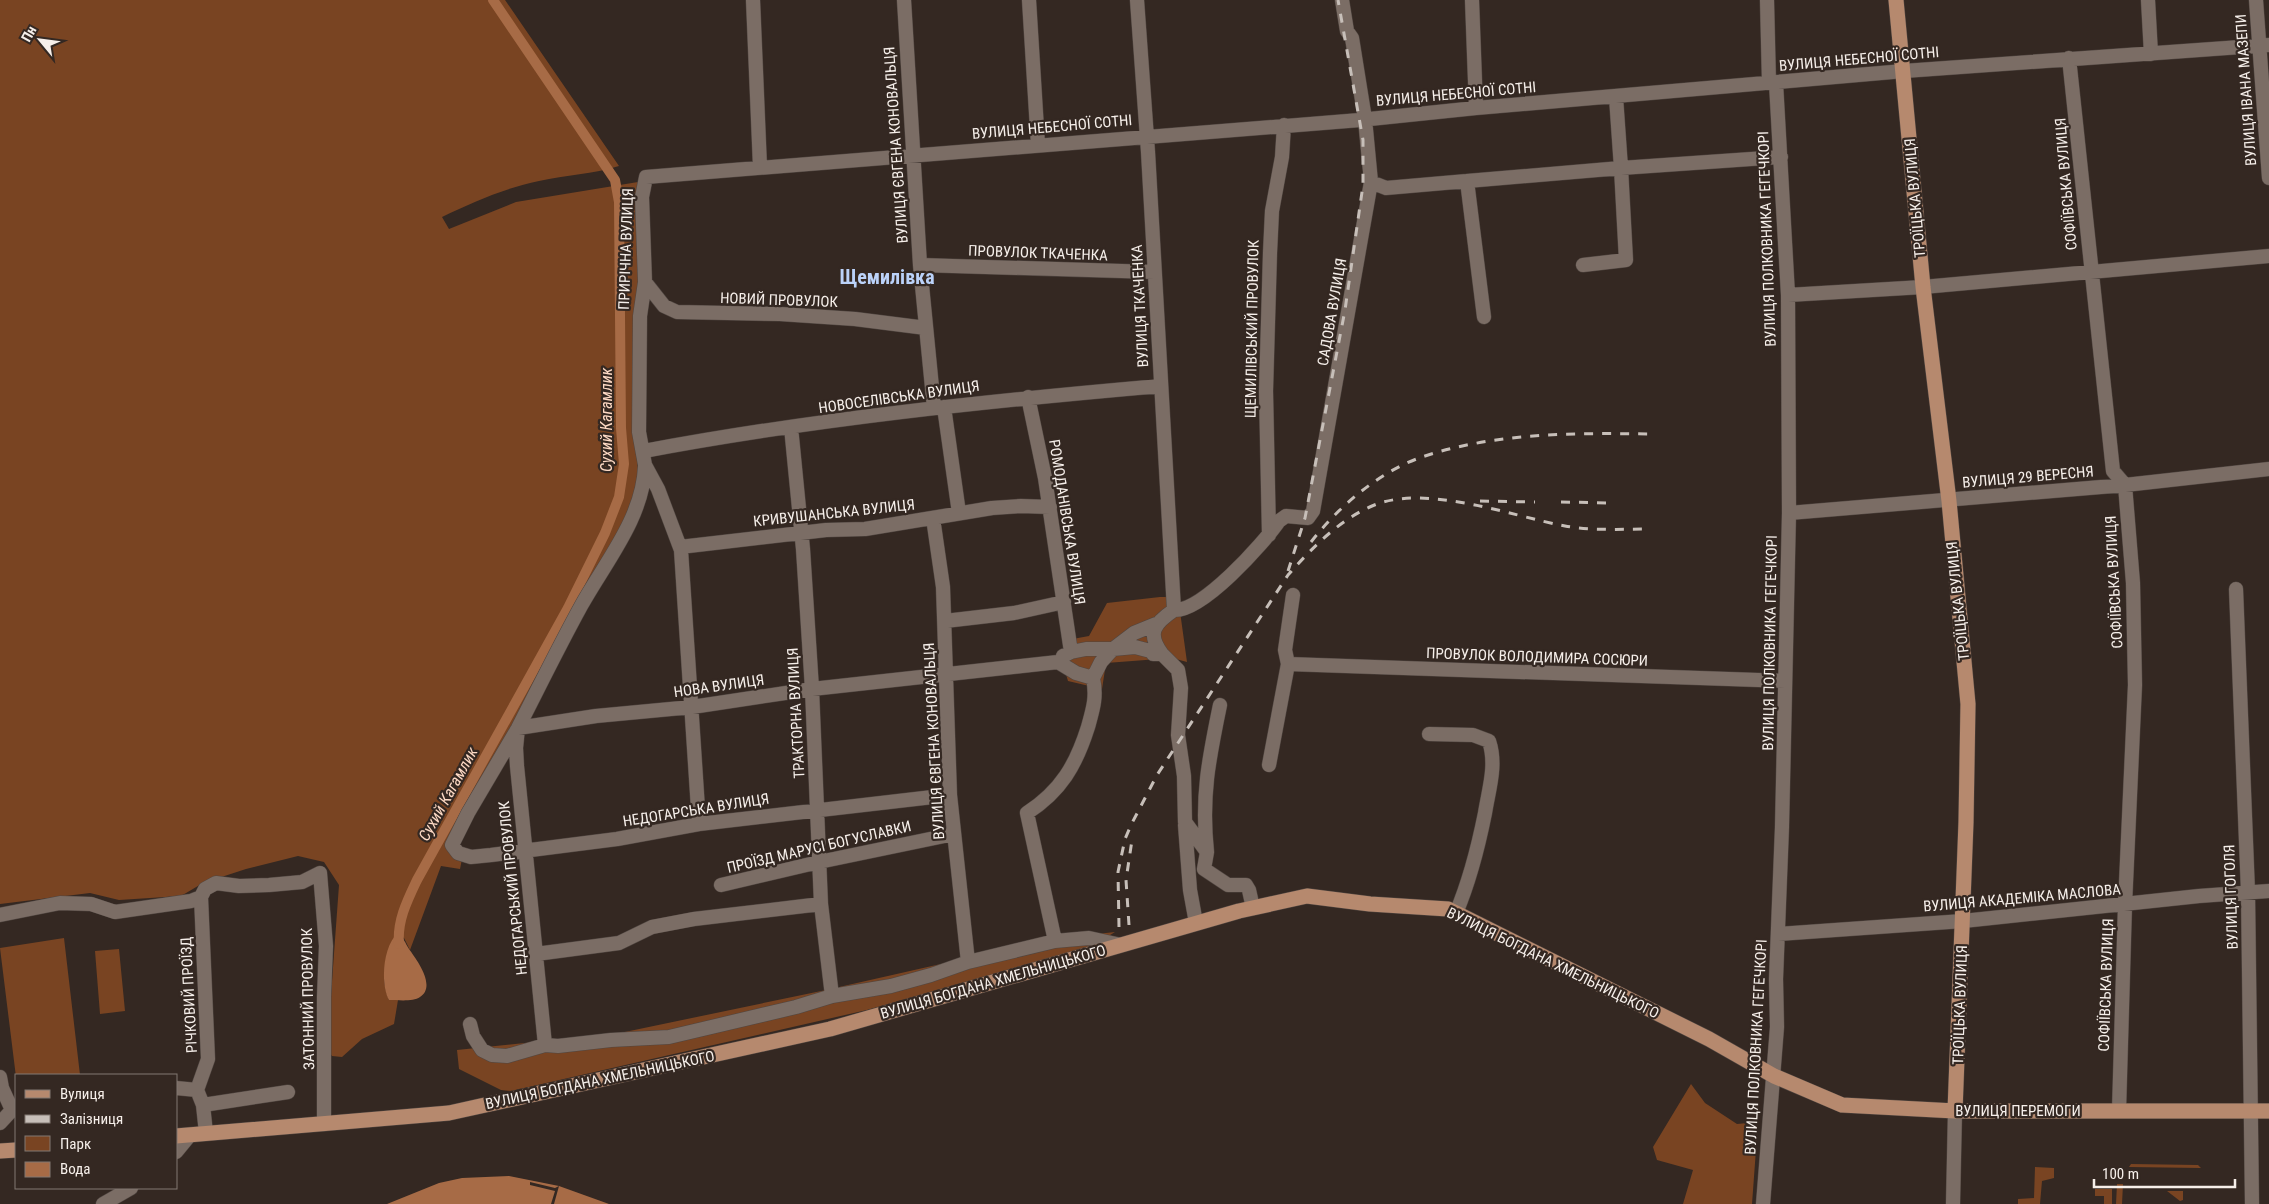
<svg xmlns="http://www.w3.org/2000/svg" width="2269" height="1204" viewBox="0 0 2269 1204" font-family="'Roboto Condensed',sans-serif">
<style>
.green{fill:#794422}
.water{fill:#a76b46}
.pier{fill:#342822}
.lines{fill:none;stroke-linecap:round;stroke-linejoin:round}
.canal{stroke:#a76b46;stroke-width:10}
.minor-casing{stroke:#504641;stroke-width:15}
.major-casing{stroke:#504641;stroke-width:16}
.minor{stroke:#7b6d65;stroke-width:14}
.major{stroke:#b6896e;stroke-width:15}
.rail{stroke:#c7bfb9;stroke-width:3;stroke-dasharray:9 9;stroke-linecap:butt}
.labels{text-anchor:middle;dominant-baseline:central;stroke-width:4.5;stroke-linejoin:round;paint-order:stroke}
.street-label{font-size:15px;fill:#f6efea;stroke:#342822}
.water-label{font-size:16px;font-style:italic;fill:#fedac5;stroke:#342822}
.district-label{font-size:20px;font-weight:bold;fill:#bbd2f9;stroke:#342822}
</style>
<rect width="100%" height="100%" fill="#342822"/>
<path class="green" d="M 0,0 L 505,0 L 619,166 C 593,174 566,175 539,181 C 505,188 473,202 442,217 L 449,229 L 516,202 L 638,182 L 640,274 L 634,436 L 639,476 L 626,520 L 448,846 L 462,859 L 460,869 L 441,866 L 410,950 L 404,938 L 398,933 C 387,960 378,971 389,1000 L 398,1000 L 394,1024 L 362,1039 L 342,1057 L 332,1056 L 327,1050 L 339,885 L 324,862 L 298,856 L 246,869 L 203,883 L 181,896 L 119,900 L 90,893 L 0,904 Z
M 1160,597 L 1178,597 L 1187,662 L 1172,658 L 1106,663 L 1102,689 L 1068,681 L 1065,671 L 1067,640 L 1089,636 L 1107,603 Z
M 1115,932 L 1089,948 L 867,1010 L 511,1091 L 501,1090 L 459,1069 L 457,1050 L 620,1033 L 826,990 L 1051,939 Z
M 64,938 L 80,1075 L 16,1075 L 16,1077 L 0,948 Z
M 119,949 L 125,1011 L 100,1014 L 95,951 Z
M 1691,1084 L 1705,1103 L 1737,1124 L 1758,1122 L 1752,1204 L 1683,1204 L 1693,1170 L 1657,1160 L 1653,1147 Z
M 2131,1164 L 2198,1165 L 2201,1168 L 2129,1167 Z
M 2035,1167 L 2054,1168 L 2054,1178 L 2042,1181 L 2040,1204 L 2018,1204 L 2018,1199 L 2034,1198 Z
M 2117,1184 L 2123,1184 L 2122,1204 L 2116,1204 Z
M 2095,1189 L 2112,1189 L 2112,1204 L 2104,1204 L 2104,1196 L 2095,1196 Z
M 2167,1191 L 2183,1191 L 2183,1200 L 2180,1201 Z"/>
<path class="water" d="M 398,933 C 404,938 405,943 409,949 C 416,959 437,986 420,997 C 413,1002 398,1000 389,1000 C 380,984 383,945 398,933 Z
M 509,1176 L 559,1186 L 609,1204 L 387,1204 L 439,1183 L 462,1178 Z"/>
<path class="pier" d="M 530,1182 L 555,1188 L 559,1186 L 554,1204 L 551,1204 L 555,1191 L 530,1185 Z"/>
<g class="lines">
<path class="canal" d="M 399,944 C 397,921 407,901 417,880 L 568,608 L 605,533 L 619,497 L 624,464 L 621,428 L 619,202 L 615,180 L 493,0"/>
<g class="minor-casing">
<path id="minor" d="M 753,0 L 760,167
M 904,0 L 920,265 L 934,408
M 1029,0 L 1038,145
M 1137,0 L 1148,152 L 1174,610
M 1472,0 L 1476,108
M 1767,0 L 1769,83
M 2148,0 L 2151,54
M 2256,0 L 2269,178
M 2069,58 L 2113,471 L 2125,485 L 2133,583 L 2135,685 L 2125,905 L 2119,1111
M 1371,182 L 1386,188 L 1467,181
M 920,265 L 1154,272
M 1583,265 L 1626,260 L 1621,168 L 1781,157
M 645,282 L 664,306 L 677,312 L 780,314 L 855,319 L 926,328
M 1788,295 L 1923,287 L 2269,256
M 1484,317 L 1467,181 L 1621,168 L 1616,97
M 1028,397 L 1045,478 L 1071,652
M 944,407 L 959,513
M 791,427 L 803,549 L 812,689 L 821,904 L 832,996
M 644,451 C 814,419 988,401 1160,386
M 1789,513 L 2125,485 L 2269,469
M 933,518 L 943,587 L 950,795 L 968,962
M 1269,535 L 1266,391 L 1270,253 L 1272,211 L 1282,157 L 1284,125
M 680,547 L 826,530 L 865,529 L 992,508 L 1021,506 L 1050,507
M 2236,589 L 2248,892 L 2252,1204
M 1174,610 C 1202,612 1263,544 1279,521 L 1286,516 L 1308,518 L 1313,511 L 1371,182 L 1365,119 L 1352,38 L 1347,31 L 1342,0
M 945,621 L 1014,613 L 1064,602
M 1153,654 L 1162,654 L 1178,670 L 1181,688 L 1178,735 L 1184,776 L 1185,822 L 1207,852 L 1204,869 L 1228,885 L 1246,885 L 1249,890 L 1253,908
M 1063,656 L 1071,652 L 1086,649 L 1113,649 L 1134,633 L 1156,624
M 1288,664 L 1785,681
M 1429,734 L 1473,735 L 1489,741 C 1497,765 1489,788 1485,813 C 1478,848 1470,880 1456,913
M 1269,765 L 1288,664 L 1285,650 L 1293,595
M 950,795 L 699,824 L 617,839 L 491,855 L 471,857 L 458,853 L 452,845 L 468,813 L 518,728 L 596,716 L 692,707 L 812,689 L 1058,662 L 1076,673 L 1093,678 L 1101,662 L 1113,649 L 1135,647 L 1162,654 C 1146,633 1155,623 1174,610
M 699,824 L 681,550 L 658,489 L 645,465 L 639,432 L 640,316 L 645,282 L 642,197 L 646,177 L 1360,120 L 1476,108 L 1904,71 L 2269,45
M 1185,825 L 1190,890 L 1196,923
M 1207,852 C 1201,797 1209,758 1220,705
M 721,885 L 819,862 L 954,834
M 0,915 L 60,903 L 91,904 L 115,912 L 191,901 L 201,897 L 205,889 L 216,883 L 239,886 L 269,885 L 302,882 L 320,873 L 326,946 L 324,997 L 324,1124
M 1778,934 L 1963,921 L 2199,896 L 2269,891
M 1055,941 L 1027,813 C 1061,791 1076,765 1088,727 C 1093,709 1097,697 1093,678
M 536,954 L 619,943 L 652,927 L 694,919 L 821,904
M 470,1024 L 473,1036 L 482,1050 L 492,1055 L 507,1056 L 545,1045 L 558,1046 L 611,1040 L 669,1037 L 796,1007 L 832,996 L 891,986 L 931,975 L 968,962 L 1055,941 L 1089,938 L 1121,945
M 545,1045 L 517,766 L 516,748 L 518,728 C 539,687 559,646 581,606 C 606,561 643,518 645,466
M 0,1077 L 2,1088 L 12,1110
M 176,1088 L 197,1090 L 203,1105 L 288,1092
M 197,1090 L 208,1059 L 201,897
M 203,1105 L 206,1133
M 0,1123 L 12,1110 L 16,1110
M 176,1152 L 190,1135
M 103,1204 L 131,1188
M 1763,1204 L 1777,1027 L 1776,979 L 1782,827 L 1789,513 L 1788,295 L 1776,83
M 1953,1204 L 1955,1111"/>
</g>
<g class="major-casing">
<path id="major" d="M 1896,0 L 1923,287 L 1949,501 L 1968,704 L 1966,822 L 1955,1111
M 176,1136 L 449,1113 L 830,1029 L 1239,911 L 1307,896 L 1370,904 L 1448,909 L 1709,1039 L 1774,1076 L 1842,1105 L 1955,1111 L 2269,1111
M 0,1151 L 16,1150"/>
</g>
<use href="#minor" class="minor"/>
<use href="#major" class="major"/>
<path class="rail" d="M 1480,501 L 1535,502
M 1561,502 L 1610,503
M 1311,542 C 1339,506 1381,470 1425,456 C 1499,432 1578,433 1655,434
M 1288,571 L 1305,518 L 1345,310 L 1363,185 L 1363,140 L 1338,0
M 1129,925 L 1126,880 L 1132,840
M 1119,927 L 1118,872 L 1125,839 L 1131,825 L 1157,775 L 1288,575 C 1312,548 1339,520 1372,506 C 1425,483 1511,516 1565,526 C 1593,531 1621,529 1649,529"/>
</g>
<g class="labels">
<g class="street-label">
<text transform="translate(1859 59) rotate(-5)">ВУЛИЦЯ НЕБЕСНОЇ СОТНІ</text>
<text transform="translate(2246 90) rotate(-94)">ВУЛИЦЯ ІВАНА МАЗЕПИ</text>
<text transform="translate(1456 94) rotate(-5)">ВУЛИЦЯ НЕБЕСНОЇ СОТНІ</text>
<text transform="translate(1052 127) rotate(-5)">ВУЛИЦЯ НЕБЕСНОЇ СОТНІ</text>
<text transform="translate(896 145) rotate(-94)">ВУЛИЦЯ ЄВГЕНА КОНОВАЛЬЦЯ</text>
<text transform="translate(2066 184) rotate(-95)">СОФІЇВСЬКА ВУЛИЦЯ</text>
<text transform="translate(1915 198) rotate(-95)">ТРОЇЦЬКА ВУЛИЦЯ</text>
<text transform="translate(1767 239) rotate(-92)">ВУЛИЦЯ ПОЛКОВНИКА ГЕГЕЧКОРІ</text>
<text transform="translate(626 249) rotate(-88)">ПРИРІЧНА ВУЛИЦЯ</text>
<text transform="translate(1038 253) rotate(2)">ПРОВУЛОК ТКАЧЕНКА</text>
<text transform="translate(779 300) rotate(2)">НОВИЙ ПРОВУЛОК</text>
<text transform="translate(1140 306) rotate(-93)">ВУЛИЦЯ ТКАЧЕНКА</text>
<text transform="translate(1332 312) rotate(-80)">САДОВА ВУЛИЦЯ</text>
<text transform="translate(1252 329) rotate(-89)">ЩЕМИЛІВСЬКИЙ ПРОВУЛОК</text>
<text transform="translate(899 397) rotate(-8)">НОВОСЕЛІВСЬКА ВУЛИЦЯ</text>
<text transform="translate(2028 477) rotate(-5)">ВУЛИЦЯ 29 ВЕРЕСНЯ</text>
<text transform="translate(834 513) rotate(-6)">КРИВУШАНСЬКА ВУЛИЦЯ</text>
<text transform="translate(1067 522) rotate(81)">РОМОДАНІВСЬКА ВУЛИЦЯ</text>
<text transform="translate(2114 582) rotate(-93)">СОФІЇВСЬКА ВУЛИЦЯ</text>
<text transform="translate(1958 601) rotate(-96)">ТРОЇЦЬКА ВУЛИЦЯ</text>
<text transform="translate(1770 643) rotate(-89)">ВУЛИЦЯ ПОЛКОВНИКА ГЕГЕЧКОРІ</text>
<text transform="translate(1537 657) rotate(2)">ПРОВУЛОК ВОЛОДИМИРА СОСЮРИ</text>
<text transform="translate(719 686) rotate(-8)">НОВА ВУЛИЦЯ</text>
<text transform="translate(796 713) rotate(-93)">ТРАКТОРНА ВУЛИЦЯ</text>
<text transform="translate(934 741) rotate(-93)">ВУЛИЦЯ ЄВГЕНА КОНОВАЛЬЦЯ</text>
<text transform="translate(696 810) rotate(-9)">НЕДОГАРСЬКА ВУЛИЦЯ</text>
<text transform="translate(819 847) rotate(-13)">ПРОЇЗД МАРУСІ БОГУСЛАВКИ</text>
<text transform="translate(513 888) rotate(-96)">НЕДОГАРСЬКИЙ ПРОВУЛОК</text>
<text transform="translate(2231 897) rotate(-92)">ВУЛИЦЯ ГОГОЛЯ</text>
<text transform="translate(2022 898) rotate(-5)">ВУЛИЦЯ АКАДЕМІКА МАСЛОВА</text>
<text transform="translate(1553 963) rotate(26)">ВУЛИЦЯ БОГДАНА ХМЕЛЬНИЦЬКОГО</text>
<text transform="translate(993 982) rotate(-16)">ВУЛИЦЯ БОГДАНА ХМЕЛЬНИЦЬКОГО</text>
<text transform="translate(2106 985) rotate(-88)">СОФІЇВСЬКА ВУЛИЦЯ</text>
<text transform="translate(189 995) rotate(-93)">РІЧКОВИЙ ПРОЇЗД</text>
<text transform="translate(308 999) rotate(-91)">ЗАТОННИЙ ПРОВУЛОК</text>
<text transform="translate(1960 1005) rotate(-88)">ТРОЇЦЬКА ВУЛИЦЯ</text>
<text transform="translate(1756 1047) rotate(-87)">ВУЛИЦЯ ПОЛКОВНИКА ГЕГЕЧКОРІ</text>
<text transform="translate(600 1080) rotate(-12)">ВУЛИЦЯ БОГДАНА ХМЕЛЬНИЦЬКОГО</text>
<text x="2018" y="1111">ВУЛИЦЯ ПЕРЕМОГИ</text>
</g>
<g class="water-label">
<text transform="translate(606 420) rotate(-90)">Сухий Кагамлик</text>
<text transform="translate(448 794) rotate(-61)">Сухий Кагамлик</text>
</g>
<g class="district-label">
<text x="887" y="277">Щемилівка</text>
</g>
</g>
<rect x="15" y="1074" width="162" height="115" fill="#342822" stroke="#827872"/>
<rect x="25" y="1090" width="25" height="8" fill="#b6896e" stroke="#827872"/>
<text x="60" y="1099" font-size="15" fill="#f6efea">Вулиця</text>
<rect x="25" y="1115" width="25" height="8" fill="#c7bfb9" stroke="#827872"/>
<text x="60" y="1124" font-size="15" fill="#f6efea">Залізниця</text>
<rect x="25" y="1136" width="25" height="15" fill="#794422" stroke="#827872"/>
<text x="60" y="1149" font-size="15" fill="#f6efea">Парк</text>
<rect x="25" y="1162" width="25" height="15" fill="#a76b46" stroke="#827872"/>
<text x="60" y="1174" font-size="15" fill="#f6efea">Вода</text>
<g transform="translate(40 40) rotate(299)" stroke="#342822" stroke-width="4" paint-order="stroke">
<path d="M0-4L9 19L0 12L-9 19Z" fill="#f6efea"/>
<text y="-8" font-size="14" font-weight="bold" text-anchor="middle" fill="#f6efea">Пн</text>
</g>
<path d="M2094 1179v8h141v-8" fill="none" stroke="#f6efea" stroke-width="2.5"/>
<text x="2102" y="1179" font-size="15" fill="#f6efea" stroke="#342822" stroke-width="4" paint-order="stroke">100 m</text>
</svg>
